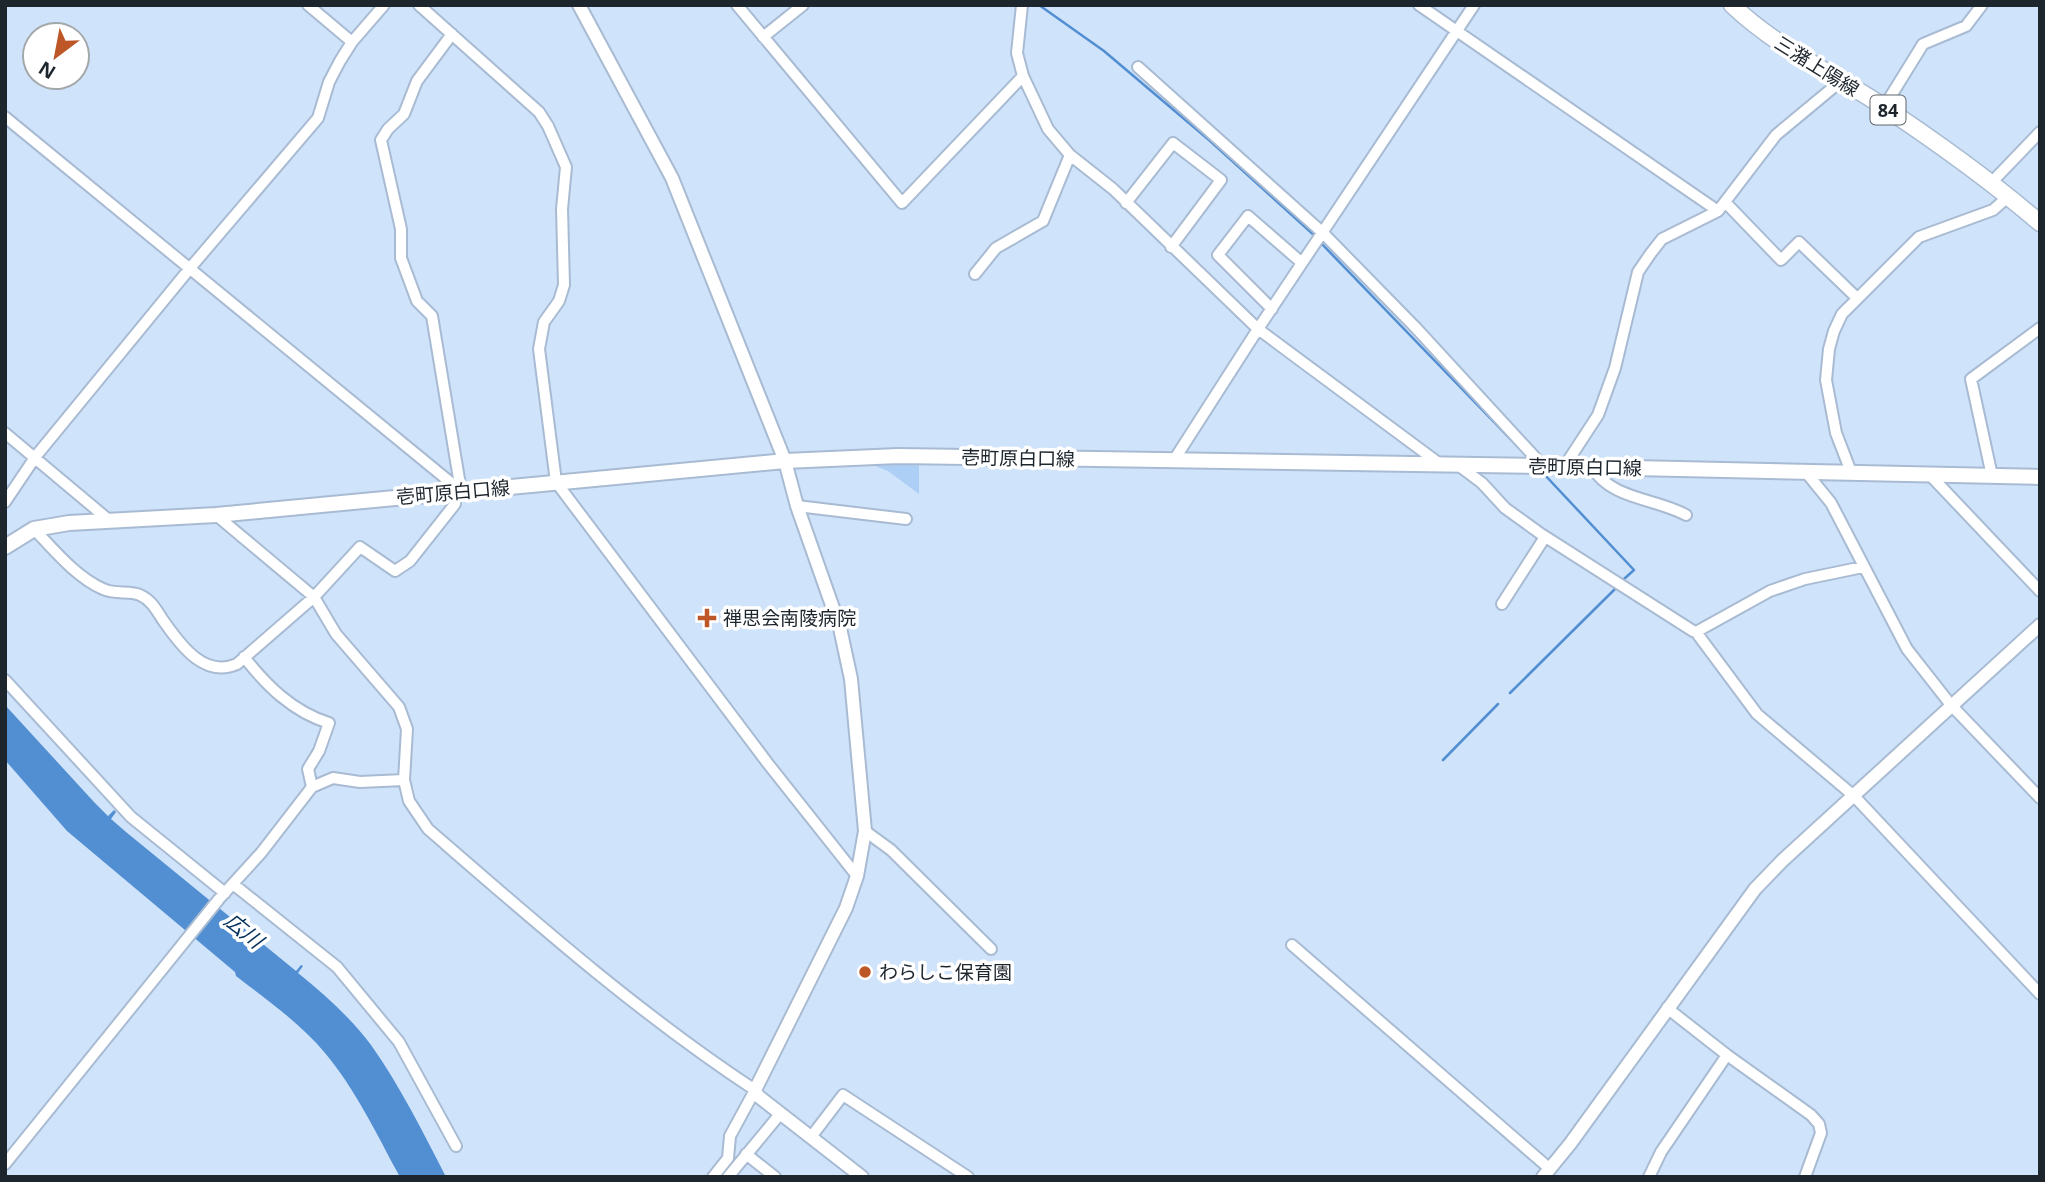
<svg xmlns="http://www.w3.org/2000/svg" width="2045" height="1182" viewBox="0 0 2045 1182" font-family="'Noto Sans','Noto Sans JP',sans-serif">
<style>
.green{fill:#adcef5}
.water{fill:#528ed2}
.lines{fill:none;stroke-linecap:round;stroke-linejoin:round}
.stream{stroke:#528ed2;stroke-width:2.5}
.minor-casing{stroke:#a8bbd2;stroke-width:14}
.tertiary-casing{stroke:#a8bbd2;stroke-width:16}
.secondary-casing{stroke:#a8bbd2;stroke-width:18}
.primary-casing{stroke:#a8bbd2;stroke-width:19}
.minor{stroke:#fff;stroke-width:10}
.tertiary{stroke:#fff;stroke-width:12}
.secondary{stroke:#fff;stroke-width:14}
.primary{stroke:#fff;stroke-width:16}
.poi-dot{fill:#bd5728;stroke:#fff;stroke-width:2.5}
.labels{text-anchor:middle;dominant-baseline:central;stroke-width:7;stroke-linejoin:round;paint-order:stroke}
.shield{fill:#fff;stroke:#61666c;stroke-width:2}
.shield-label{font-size:18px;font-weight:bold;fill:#1d252d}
.street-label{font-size:19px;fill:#1d252d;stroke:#fff}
.poi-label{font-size:19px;fill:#1d252d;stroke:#fff;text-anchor:start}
.water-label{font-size:21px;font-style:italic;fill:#032f5b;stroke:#fff}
</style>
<rect width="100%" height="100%" fill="#cfe3fa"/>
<path class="green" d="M 919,462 L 919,494 L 888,471 L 870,464 Z"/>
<path class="water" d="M 5,705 L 94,802 L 108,816 L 114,810 L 116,812 L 111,819 L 126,832 L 296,971 L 301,965 L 303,966 L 298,973 C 324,994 351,1018 371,1045 C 400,1086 423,1132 446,1177 L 400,1177 C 377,1135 356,1090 325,1053 C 300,1023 267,1000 236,976 L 235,972 L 67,831 L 5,760 Z"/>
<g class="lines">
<path class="stream" d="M 934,5 L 946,5
M 1039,5 L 1104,51 L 1209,140 L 1315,236
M 1319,241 L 1521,450
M 1543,473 L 1634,570 L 1624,579
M 1510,693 L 1616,588
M 1443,760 L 1498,704"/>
<g class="minor-casing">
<path id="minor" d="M 308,5 L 352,42
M 419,5 L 539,112 L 548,126 L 566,167 L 562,209 L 564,285 L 559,301 L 544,322 L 539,349 L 556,482 L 769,765 L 857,876
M 737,5 L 902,203 L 1023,76
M 1022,5 L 1017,53 L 1023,76 L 1048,129 L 1070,155 L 1113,189 L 1258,329 L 1440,464
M 1419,5 L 1718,211
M 452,34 L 417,81 L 404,114 L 388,129 L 381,140 L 401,229 L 401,258 L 417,301 L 432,316 L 461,491
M 763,37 L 803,5
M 1138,67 L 1323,233 L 1416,328 L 1543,466
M 1884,107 L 1923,44 L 1966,26 L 1982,5
M 5,117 L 461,491
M 1991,183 L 2040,132
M 1725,202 L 1781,260 L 1799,242 L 1857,298
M 1126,203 L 1173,143 L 1221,180 L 1171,247
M 975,274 L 996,248 L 1043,221 L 1070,155
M 1272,309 L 1218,255 L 1248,216 L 1302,263
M 5,433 L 110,521
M 1174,460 L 1258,329 L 1474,5
M 1458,465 L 1482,483 L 1505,508 L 1541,534 L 1693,631 L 1696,632 L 1770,591 L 1805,579 L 1863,567
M 1564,467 L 1598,415 L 1615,368 L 1638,272 L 1651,253 L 1662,239 L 1718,211 L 1776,135 L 1841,81
M 1592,467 C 1611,500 1656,498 1686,515
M 1805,471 L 1831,503 L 1907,649 L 1951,705 L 2040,798
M 1851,472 L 1836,433 L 1826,380 L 1829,349 L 1834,331 L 1842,314 L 1919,237 L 1993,210 L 2009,196
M 1929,474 L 2040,591
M 1992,476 L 1971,379 L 2040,328
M 5,502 L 36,456 L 191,267 L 318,118 L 329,82 L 340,61 L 352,42 L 384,5
M 797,506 L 906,519
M 216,515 L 314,597 L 336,634 L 399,707 L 407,729 L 404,780 L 409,801 L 428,829 C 534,921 638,1013 755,1090 L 730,1136 L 728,1158 L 713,1177
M 34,529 C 54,550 76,577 103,589 C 115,595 130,590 140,595 C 153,601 157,612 165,623 C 182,647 205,678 237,664 L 314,597 L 360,547 L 395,571 L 410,561 L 455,504 L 454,492
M 1502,604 L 1545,537
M 1696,632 L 1757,714 L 1854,796 L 2040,994
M 244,657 C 267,686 293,712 329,723 L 319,751 L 308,769 L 312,787
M 5,680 L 131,817 L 225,893
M 865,831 L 891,850 L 991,949
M 233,884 L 337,967 L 399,1042 L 456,1146
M 1292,945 L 1550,1169
M 1667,1008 L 1727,1055 L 1811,1115 L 1819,1124 L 1821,1133 L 1805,1177
M 811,1137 L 843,1095 L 968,1177
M 746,1154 L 775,1177
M 5,1164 L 219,899 L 261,853 L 312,787 L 333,778 L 360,782 L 404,780
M 728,1177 L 780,1114
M 1649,1177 L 1661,1152 L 1727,1055"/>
</g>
<g class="tertiary-casing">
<path id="tertiary" d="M 579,5 L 672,178 L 785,461 L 797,506 L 840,628 L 851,679 L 865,831 L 857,876 L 846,908 L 755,1090 L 758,1096 L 862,1177
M 1543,1177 L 1570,1144 L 1755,889 L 1783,860 L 2040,625"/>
</g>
<g class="secondary-casing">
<path id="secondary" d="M 5,547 L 34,529 L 69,523 L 216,515 L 785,461 L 898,456 L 1543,466 L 2040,477"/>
</g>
<g class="primary-casing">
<path id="primary" d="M 1732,5 C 1777,48 1833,73 1884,107 C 1938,143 1991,181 2040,223"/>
</g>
<use href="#minor" class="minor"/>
<use href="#tertiary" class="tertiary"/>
<use href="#secondary" class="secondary"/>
<use href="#primary" class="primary"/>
</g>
<g class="poi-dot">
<path d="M703.5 607.5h7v7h7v7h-7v7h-7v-7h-7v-7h7z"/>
<circle cx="865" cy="972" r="7"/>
</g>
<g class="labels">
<rect class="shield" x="1870.5" y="95.5" width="35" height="29" rx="5"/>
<g class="shield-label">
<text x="1888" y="110">84</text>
</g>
<g class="street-label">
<text transform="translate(1817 66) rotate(32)">三潴上陽線</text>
<text transform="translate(1018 458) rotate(1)">壱町原白口線</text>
<text transform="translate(1585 467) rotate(1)">壱町原白口線</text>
<text transform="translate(453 492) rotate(-5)">壱町原白口線</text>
</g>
<g class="poi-label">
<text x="723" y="618">禅思会南陵病院</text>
<text x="879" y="972">わらしこ保育園</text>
</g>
<g class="water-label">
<text transform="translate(244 930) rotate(39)">広川</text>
</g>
</g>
<rect width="2045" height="1182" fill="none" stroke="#1d252d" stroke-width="14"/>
<g transform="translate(56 56) rotate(212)"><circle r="33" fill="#ffffff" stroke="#a5a8ab" stroke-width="2"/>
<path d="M0-5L12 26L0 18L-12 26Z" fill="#bd5728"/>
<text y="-10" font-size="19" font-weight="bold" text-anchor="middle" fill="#1d252d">N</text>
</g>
</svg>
